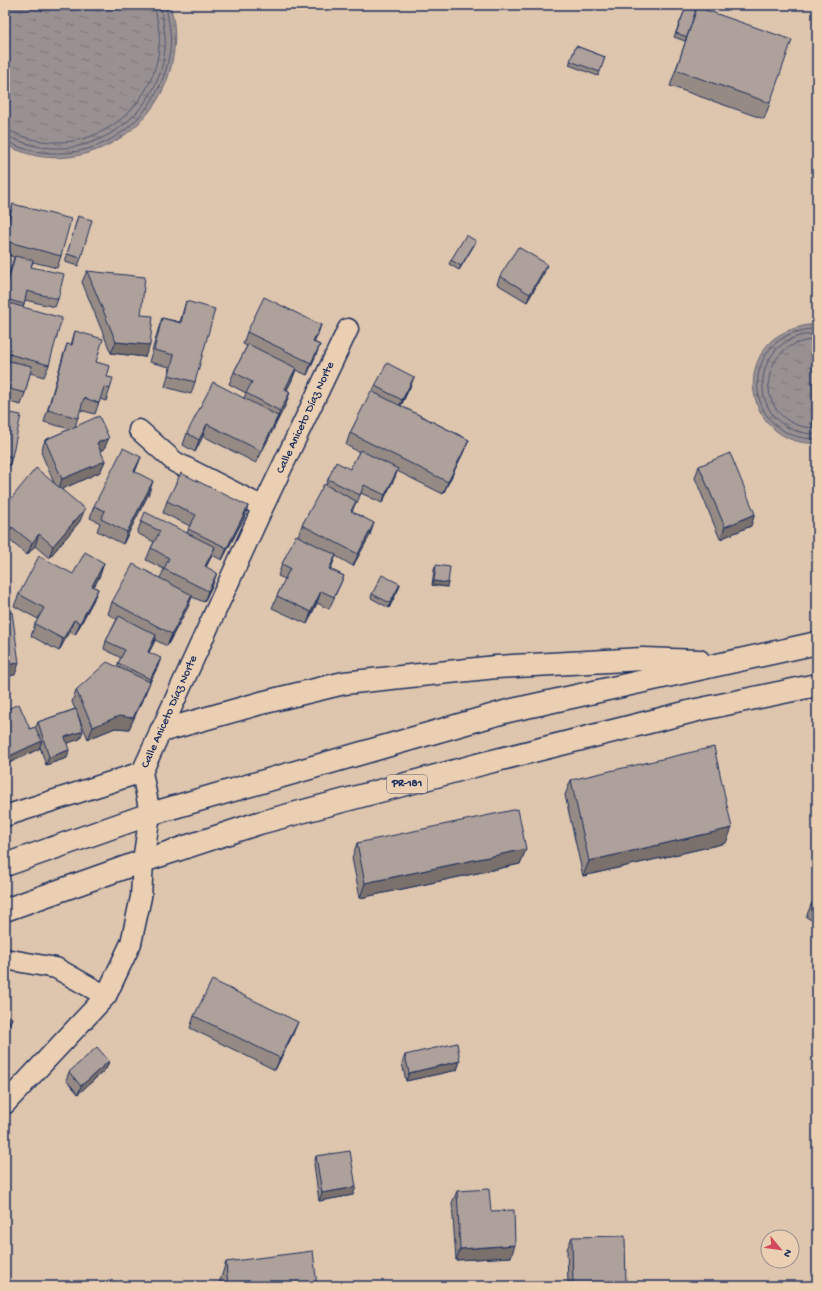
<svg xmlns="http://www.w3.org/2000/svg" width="822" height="1291" viewBox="0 0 822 1291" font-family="'Gochi Hand',sans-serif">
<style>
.water{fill:url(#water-ripples);stroke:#67697d}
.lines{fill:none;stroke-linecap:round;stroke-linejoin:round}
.shore{stroke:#4d5672;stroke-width:1}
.minor-casing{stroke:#1b2f5e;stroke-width:23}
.primary-casing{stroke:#1b2f5e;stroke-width:25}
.minor{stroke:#ebcfb2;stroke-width:20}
.primary{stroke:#ebcfb2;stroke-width:22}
.wall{fill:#968a84;stroke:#1b2f5e}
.shaded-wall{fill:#7a706c;stroke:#1b2f5e}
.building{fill:#aea09a;stroke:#1b2f5e}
.labels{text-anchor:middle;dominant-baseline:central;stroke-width:4;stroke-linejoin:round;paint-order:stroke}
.shield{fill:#ebcfb2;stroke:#595f77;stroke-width:1}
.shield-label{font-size:11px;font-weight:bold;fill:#1b2f5e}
.street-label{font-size:12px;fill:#1b2f5e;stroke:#ebcfb2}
</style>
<defs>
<pattern id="water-ripples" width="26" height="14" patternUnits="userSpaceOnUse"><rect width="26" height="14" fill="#999091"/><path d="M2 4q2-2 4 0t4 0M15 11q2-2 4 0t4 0" fill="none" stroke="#7c767a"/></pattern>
</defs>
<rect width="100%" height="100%" fill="#dec5ad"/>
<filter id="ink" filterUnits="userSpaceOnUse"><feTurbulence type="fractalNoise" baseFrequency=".025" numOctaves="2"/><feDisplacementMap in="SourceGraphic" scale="8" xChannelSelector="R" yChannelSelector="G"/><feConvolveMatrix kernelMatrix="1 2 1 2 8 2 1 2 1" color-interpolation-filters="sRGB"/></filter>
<g filter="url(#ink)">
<path class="water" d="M 5,5 L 170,5 C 176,24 176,43 172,62 C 161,123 98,167 37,156 C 26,154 15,149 5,145 Z
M 807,325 L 817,325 L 817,443 C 762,447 732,381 771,341 C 781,332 794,328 807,325 Z"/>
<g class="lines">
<path class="shore" d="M 5,130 C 11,131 16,134 22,136 C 33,140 44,142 55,142 C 108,144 155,100 159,47 C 161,31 156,19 155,5
M 5,136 C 11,137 16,140 22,142 C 33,146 44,148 55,148 C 111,150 162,103 165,47 C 166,32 162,20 161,5
M 5,141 C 10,142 14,145 19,147 C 30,151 43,153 55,153 C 114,155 163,108 170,50 C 172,34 168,20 166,5
M 817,329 C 738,328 737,440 817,439
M 817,334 C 745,333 744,435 817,434
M 817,340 C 753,339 752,429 817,428"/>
<g class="minor-casing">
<path id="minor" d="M 139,430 L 175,462 L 263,507
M 5,816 L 142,772
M 5,959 L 56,968 L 106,996
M 5,1104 L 106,996 L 131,943 L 141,897 L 143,861 L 150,814 L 142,772 L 263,507 L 348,329"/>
</g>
<g class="primary-casing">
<path id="primary" d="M 161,731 L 261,703 L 344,683 L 496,667 L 643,659 L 699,661
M 5,865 L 150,814 L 508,711 L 817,643
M 5,910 L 143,861 L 259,823 L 485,763 L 697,710 L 817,685"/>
</g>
<use href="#minor" class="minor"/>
<use href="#primary" class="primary"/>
</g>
<path class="wall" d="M 686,7 L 770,103 L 764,119 L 670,86 L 690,29 L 685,41 L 674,37 Z
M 576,46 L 605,57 L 598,76 L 569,65 Z
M 13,204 L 61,256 L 57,268 L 33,262 L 31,267 L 58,299 L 55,307 L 25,300 L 23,307 L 49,365 L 44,377 L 30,373 L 25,393 L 21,405 L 5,401 L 5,280 L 7,281 L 12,264 L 14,257 L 5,254 L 5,231 L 9,216 Z
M 78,216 L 81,258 L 78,266 L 65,262 Z
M 476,241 L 474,245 L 459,270 L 449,264 L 451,260 Z
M 547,264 L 544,273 L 527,302 L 497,284 L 500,276 Z
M 87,271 L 145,357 L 111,353 L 82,282 Z
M 186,301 L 195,382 L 191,394 L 165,387 L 170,367 L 149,362 L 158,330 L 162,318 L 180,322 Z
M 321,325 L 314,342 L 320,345 L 315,357 L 307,375 L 296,370 L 292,380 L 287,390 L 290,392 L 286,404 L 256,463 L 203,436 L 195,452 L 183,445 L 187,433 L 244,398 L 246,393 L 229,384 L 234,372 L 247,346 L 243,344 L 247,332 Z
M 75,331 L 96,362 L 107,377 L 110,389 L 106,401 L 100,399 L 95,414 L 80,410 L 75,427 L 104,449 L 100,451 L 105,461 L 100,472 L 62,489 L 80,521 L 49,558 L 35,546 L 27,555 L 7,538 L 5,506 L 54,483 L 41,452 L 45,440 L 70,429 L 44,422 L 63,356 L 67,344 L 71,345 Z
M 411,385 L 401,406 L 469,440 L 464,451 L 443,494 L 397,471 L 395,477 L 382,503 L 361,493 L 357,503 L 356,502 L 352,512 L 370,535 L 353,566 L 336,556 L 330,569 L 344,576 L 329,609 L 317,603 L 307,624 L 272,608 L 277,596 L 285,579 L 278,576 L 282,564 L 298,536 L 302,525 L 326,485 L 328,479 L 350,469 L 359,452 L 346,445 L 350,433 L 372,392 L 375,386 Z
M 5,412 L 12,457 L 8,469 L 5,468 Z
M 141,457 L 135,472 L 149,493 L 123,544 L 97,531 L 100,523 L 90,518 L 94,506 Z
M 699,466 L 751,526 L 720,539 L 695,478 Z
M 167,501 L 248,506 L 244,518 L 222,560 L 212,555 L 206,567 L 213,584 L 204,602 L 192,597 L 188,607 L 167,646 L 155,640 L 149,652 L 158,666 L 150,682 L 145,694 L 129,729 L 115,728 L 88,739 L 77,713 L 80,739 L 67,743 L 67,758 L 46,765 L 40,747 L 39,749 L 30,729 L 36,727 L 38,722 L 75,709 L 72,702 L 76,690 L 117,666 L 121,658 L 104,649 L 106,641 L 117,619 L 108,614 L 112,602 L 160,578 L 164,569 L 146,560 L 151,548 L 154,542 L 137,533 L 141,522 L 187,533 L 190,526 L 163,513 Z
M 104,563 L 100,575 L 94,587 L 98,589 L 93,601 L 75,635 L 69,632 L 59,651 L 31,636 L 35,624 L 38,619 L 14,606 L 19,594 Z
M 436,565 L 447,587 L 432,585 L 434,570 Z
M 400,584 L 399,588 L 389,608 L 371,598 L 372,594 Z
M 817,730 L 817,758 L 813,740 Z
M 571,780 L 726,843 L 583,876 L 565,795 Z
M 357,843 L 526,849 L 520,864 L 360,898 L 352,858 Z
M 817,893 L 817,923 L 806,917 L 811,905 Z
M 194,1016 L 293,1034 L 275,1070 L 190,1028 Z
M 405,1055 L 460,1061 L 457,1070 L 406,1081 L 402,1063 Z
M 109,1061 L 106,1069 L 78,1094 L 66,1080 L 69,1072 Z
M 316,1156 L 353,1195 L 319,1201 L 314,1164 Z
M 457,1191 L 491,1211 L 511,1257 L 456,1260 L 452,1203 Z
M 572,1237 L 626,1286 L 568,1286 L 567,1249 Z
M 226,1262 L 317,1286 L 219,1286 L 219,1284 Z"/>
<path class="shaded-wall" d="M 476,241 L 474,245 L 459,270 L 461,266 Z
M 547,264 L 544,273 L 527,302 L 530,294 Z
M 321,325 L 317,337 L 308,354 L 313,342 Z
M 116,342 L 150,345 L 145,357 L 111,353 Z
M 320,345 L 315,357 L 307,375 L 311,363 Z
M 296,368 L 292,380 L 281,401 L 285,389 Z
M 414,377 L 411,385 L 399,408 L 402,400 Z
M 290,392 L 286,404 L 276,423 L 280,411 Z
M 278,416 L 274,428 L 256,463 L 261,451 Z
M 207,424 L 203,436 L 195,452 L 199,440 Z
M 109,438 L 104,449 L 92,455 L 97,443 Z
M 469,440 L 464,451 L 443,494 L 448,482 Z
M 141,457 L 136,469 L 129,483 L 134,471 Z
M 105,461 L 100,472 L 58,491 L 62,479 Z
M 398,469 L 395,477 L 382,503 L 385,495 Z
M 153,481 L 149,493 L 123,544 L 127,532 Z
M 248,506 L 244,518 L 222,560 L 227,548 Z
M 85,509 L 80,521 L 49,558 L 53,546 Z
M 755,514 L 751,526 L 720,539 L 725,527 Z
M 374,523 L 370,535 L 353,566 L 358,554 Z
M 12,527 L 7,538 L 5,541 L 5,535 Z
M 39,534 L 35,546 L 27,555 L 32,543 Z
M 215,547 L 210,559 L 201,578 L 205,566 Z
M 336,555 L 332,566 L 325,581 L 329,569 Z
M 104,563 L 100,575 L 88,598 L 92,586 Z
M 217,573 L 213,584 L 204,602 L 208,591 Z
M 434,581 L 448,583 L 447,587 L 432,585 Z
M 400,584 L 399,588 L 389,608 L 390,603 Z
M 98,589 L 93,601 L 75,635 L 80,623 Z
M 321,591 L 317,603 L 307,624 L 311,612 Z
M 192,595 L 188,607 L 167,646 L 172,634 Z
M 74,620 L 69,632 L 59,651 L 63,639 Z
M 156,635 L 154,643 L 145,660 L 148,652 Z
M 161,658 L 158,666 L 150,682 L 145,694 L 129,729 L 115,728 L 88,739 L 93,727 L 147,687 L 150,679 Z
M 19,663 L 15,675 L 5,677 L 5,665 Z
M 83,731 L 80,739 L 62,745 L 65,737 Z
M 42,741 L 39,749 L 5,765 L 5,758 Z
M 69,750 L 67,758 L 46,765 L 49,757 Z
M 732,828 L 726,843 L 583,876 L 589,861 Z
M 526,849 L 520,864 L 360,898 L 365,883 Z
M 12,1018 L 7,1030 L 5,1034 L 5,1031 Z
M 298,1022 L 293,1034 L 275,1070 L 280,1058 Z
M 109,1061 L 106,1069 L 78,1094 L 81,1086 Z
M 460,1061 L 457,1070 L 406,1081 L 409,1073 Z
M 356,1187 L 353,1195 L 319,1201 L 322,1193 Z
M 515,1245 L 511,1257 L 456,1260 L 460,1249 Z"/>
<path class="building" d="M 686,7 L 696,11 L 687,37 L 676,33 Z
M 697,7 L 792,40 L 770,103 L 676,70 Z
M 576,46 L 605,57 L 600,72 L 570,61 Z
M 13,204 L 71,219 L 61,256 L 5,241 L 5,236 Z
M 78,216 L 92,220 L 81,258 L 67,254 Z
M 466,235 L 476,241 L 461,266 L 451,260 Z
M 518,247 L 547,264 L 530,294 L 500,276 Z
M 15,256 L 33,260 L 31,267 L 64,274 L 58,299 L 27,291 L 24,304 L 5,299 L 5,280 L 8,281 Z
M 87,271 L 145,277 L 141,315 L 153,316 L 150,345 L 116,342 Z
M 264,297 L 321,325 L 313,342 L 320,345 L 311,363 L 247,332 Z
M 186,301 L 215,309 L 195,382 L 169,375 L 174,355 L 154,350 L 162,318 L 181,323 Z
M 5,302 L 62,318 L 49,365 L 5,353 Z
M 75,331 L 103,339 L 96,362 L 110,366 L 107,377 L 113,378 L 110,389 L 104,387 L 99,403 L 84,398 L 78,418 L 48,410 L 67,344 L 72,345 Z
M 248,344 L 296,368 L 285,389 L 290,392 L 280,411 L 246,393 L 252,382 L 234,372 Z
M 5,360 L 32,366 L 25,393 L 6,388 L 5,392 Z
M 387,363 L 414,377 L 402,400 L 375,386 Z
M 213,382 L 278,416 L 261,451 L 207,424 L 199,440 L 187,433 Z
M 371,391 L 469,440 L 448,482 L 350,433 Z
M 5,412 L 21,415 L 12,457 L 5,455 Z
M 99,416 L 109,438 L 97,443 L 105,461 L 62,479 L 45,440 Z
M 123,448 L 141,457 L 134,471 L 153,481 L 127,532 L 101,519 L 105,511 L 94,506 Z
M 360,450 L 398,469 L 385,495 L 364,485 L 360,495 L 328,479 L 336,462 L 350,469 Z
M 730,453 L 755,514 L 725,527 L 699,466 Z
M 36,468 L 85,509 L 53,546 L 39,534 L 32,543 L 12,527 L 5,535 L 5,506 Z
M 181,473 L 248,506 L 227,548 L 188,529 L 196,515 L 167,501 Z
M 324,484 L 356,501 L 351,511 L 374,523 L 358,554 L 302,525 Z
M 145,512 L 215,547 L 205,566 L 217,573 L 208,591 L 164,569 L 169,558 L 151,548 L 160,531 L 141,522 Z
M 296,535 L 336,555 L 329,569 L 344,576 L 334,597 L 321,591 L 311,612 L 277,596 L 290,568 L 282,564 Z
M 85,552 L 104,563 L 92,586 L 98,589 L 80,623 L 74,620 L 63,639 L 35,624 L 44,608 L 19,594 L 39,556 L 73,574 Z
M 133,564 L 192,595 L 172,634 L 112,602 Z
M 436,565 L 450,567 L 448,583 L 434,581 Z
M 382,575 L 400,584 L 390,603 L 372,594 Z
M 12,612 L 19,663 L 5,665 L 5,613 Z
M 119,616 L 156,635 L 148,652 L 161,658 L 150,679 L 118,663 L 125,650 L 106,641 Z
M 107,662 L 150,682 L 133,718 L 119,716 L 93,727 L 76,690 Z
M 19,704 L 30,729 L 35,727 L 42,741 L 5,758 L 5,710 Z
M 76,709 L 83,731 L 65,737 L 69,750 L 49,757 L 38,722 Z
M 714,747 L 732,828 L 589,861 L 571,780 Z
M 518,809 L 526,849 L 365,883 L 357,843 Z
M 817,893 L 817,908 L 811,905 Z
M 212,980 L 298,1022 L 280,1058 L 194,1016 Z
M 5,1014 L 12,1018 L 5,1031 Z
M 457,1043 L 460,1061 L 409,1073 L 405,1055 Z
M 97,1047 L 109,1061 L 81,1086 L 69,1072 Z
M 350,1151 L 356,1187 L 322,1193 L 316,1156 Z
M 489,1189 L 491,1211 L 514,1210 L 515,1245 L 460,1249 L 457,1191 Z
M 625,1236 L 626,1286 L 573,1286 L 572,1237 Z
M 313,1251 L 317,1286 L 228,1286 L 226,1262 Z"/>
</g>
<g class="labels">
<rect class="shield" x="387" y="775" width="40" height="18" rx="3"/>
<g class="shield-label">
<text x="407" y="784">PR-181</text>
</g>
<g class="street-label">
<text transform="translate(306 418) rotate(-65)">Calle Aniceto Díaz Norte</text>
<text transform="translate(170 712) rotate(-66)">Calle Aniceto Díaz Norte</text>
</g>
</g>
<rect width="822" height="1291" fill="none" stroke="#ebcfb2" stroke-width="20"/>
<rect x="10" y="10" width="802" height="1271" fill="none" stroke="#1b2f5e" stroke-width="1.5" filter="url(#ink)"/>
<g transform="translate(780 1249) rotate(119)"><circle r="19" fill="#ebcfb2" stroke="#988f90"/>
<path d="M0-3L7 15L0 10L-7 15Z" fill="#d1495b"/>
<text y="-6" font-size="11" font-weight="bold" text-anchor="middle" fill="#1b2f5e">N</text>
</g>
</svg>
